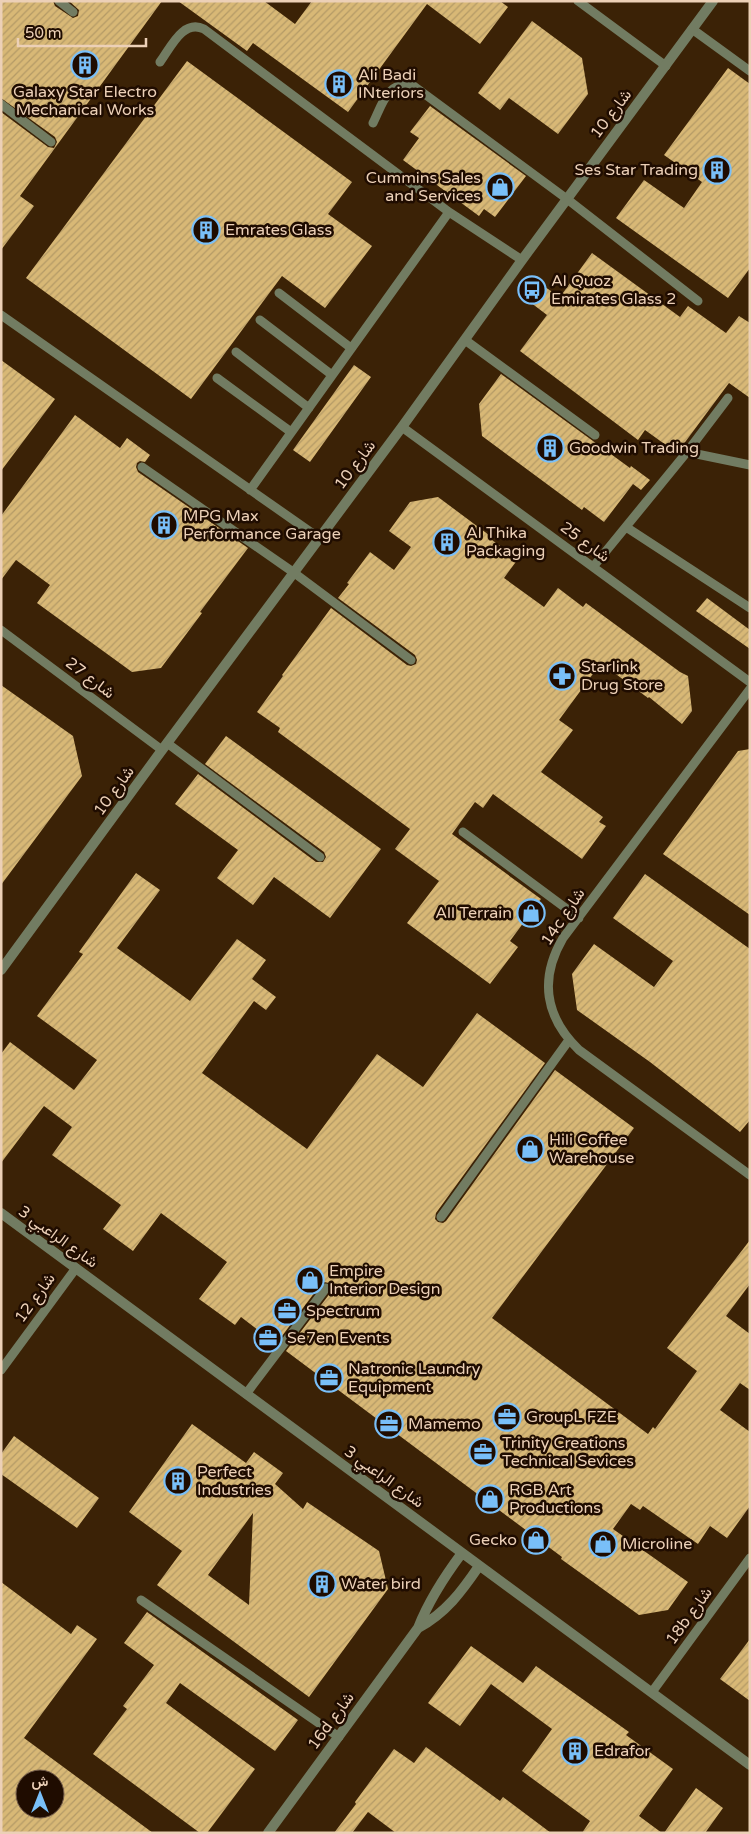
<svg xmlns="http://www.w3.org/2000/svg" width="751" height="1834" viewBox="0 0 751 1834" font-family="'Varela Round',Vazirmatn,sans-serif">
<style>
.building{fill:url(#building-hatch);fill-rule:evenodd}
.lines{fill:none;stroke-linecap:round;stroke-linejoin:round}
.service{stroke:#727c62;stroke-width:9}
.minor{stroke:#727c62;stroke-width:10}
.labels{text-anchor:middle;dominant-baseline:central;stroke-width:5;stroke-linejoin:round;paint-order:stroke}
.poi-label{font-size:16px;fill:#ecd0b7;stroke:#1f0c00;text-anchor:start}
.street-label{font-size:16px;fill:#ecd0b7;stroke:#1f0c00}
</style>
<defs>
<pattern id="building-hatch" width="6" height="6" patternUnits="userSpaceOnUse" patternTransform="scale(1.25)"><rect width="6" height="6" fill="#d8b876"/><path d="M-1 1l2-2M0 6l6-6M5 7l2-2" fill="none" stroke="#b49a66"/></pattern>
</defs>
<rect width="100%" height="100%" fill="#3b2206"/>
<path class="building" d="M 1,1 L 53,1 L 55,6 L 73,18 L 78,16 L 79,10 L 69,1 L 162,1 L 20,196 L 34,206 L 1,250 L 1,112 L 48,147 L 54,148 L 57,142 L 55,137 L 1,98 Z
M 178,1 L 264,1 L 295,24 L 312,1 L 500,1 L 508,7 L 480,44 L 427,4 L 348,112 L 253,43 L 247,51 Z
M 532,21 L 582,58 L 588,94 L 558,134 L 509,98 L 500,110 L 478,93 Z
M 187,61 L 352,182 L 328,214 L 372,246 L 325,308 L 282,276 L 191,399 L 26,278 Z
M 728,68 L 750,84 L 750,268 L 728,298 L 616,218 L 644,180 L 684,208 L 702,182 L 664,155 Z
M 430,106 L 526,176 L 495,217 L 484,209 L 479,216 L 403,160 L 419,138 L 410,132 Z
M 592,253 L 680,317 L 688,306 L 726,333 L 739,316 L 750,323 L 750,398 L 729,383 L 677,453 L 645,430 L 638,440 L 520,351 L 547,315 L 522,296 L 533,279 L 560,297 Z
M 1,360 L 55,399 L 1,471 Z
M 354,365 L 371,377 L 310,462 L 293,450 Z
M 501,374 L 630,468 L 631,466 L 650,480 L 641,490 L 633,484 L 604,522 L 584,507 L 582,510 L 482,436 L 479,404 Z
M 75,415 L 120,448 L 127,438 L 150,455 L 145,462 L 140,461 L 137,463 L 136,467 L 138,472 L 248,548 L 200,612 L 202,613 L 161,668 L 132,672 L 37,603 L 50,585 L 16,560 L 1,580 L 1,516 Z
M 438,497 L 493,538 L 492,540 L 518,559 L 504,578 L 544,607 L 558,588 L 583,607 L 586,603 L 680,672 L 688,676 L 692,711 L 682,724 L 649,697 L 648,698 L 601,663 L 559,720 L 573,730 L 541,772 L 603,817 L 599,822 L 606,826 L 582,859 L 493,794 L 483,808 L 475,802 L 452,834 L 541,899 L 510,941 L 518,947 L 490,984 L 407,923 L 439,881 L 395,849 L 410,829 L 278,732 L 280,728 L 257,712 L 283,676 L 282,675 L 331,608 L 407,665 L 411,666 L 416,664 L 417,660 L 415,655 L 338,598 L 349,584 L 347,583 L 370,552 L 394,570 L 411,547 L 389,531 L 410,502 Z
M 707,598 L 750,630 L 750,649 L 696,611 Z
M 1,685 L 73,736 L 82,776 L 1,885 Z
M 226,736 L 381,849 L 330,918 L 274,877 L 253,905 L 217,878 L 238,850 L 175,804 L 198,774 L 316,862 L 323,862 L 326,857 L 324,852 L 205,764 Z
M 750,749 L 750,915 L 663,854 L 738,751 Z
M 136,873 L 160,890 L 117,948 L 190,1001 L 237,939 L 266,960 L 252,979 L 276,997 L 266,1010 L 254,1001 L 202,1073 L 307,1149 L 377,1054 L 423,1087 L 477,1013 L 545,1063 L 436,1213 L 435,1219 L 438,1222 L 443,1223 L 446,1221 L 555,1070 L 634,1128 L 492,1318 L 648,1434 L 653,1427 L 655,1429 L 697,1371 L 667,1348 L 750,1240 L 750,1284 L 726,1316 L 750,1334 L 750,1390 L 740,1383 L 720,1410 L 750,1432 L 750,1506 L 727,1538 L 710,1526 L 698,1544 L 643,1506 L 640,1510 L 631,1504 L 613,1529 L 688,1582 L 668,1610 L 639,1615 L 561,1559 L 562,1557 L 286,1351 L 331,1292 L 332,1286 L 329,1283 L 324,1282 L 321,1284 L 276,1344 L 241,1317 L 235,1325 L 199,1299 L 227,1262 L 161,1213 L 133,1251 L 103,1229 L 121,1205 L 52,1155 L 72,1127 L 44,1106 L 1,1163 L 1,1054 L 10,1042 L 74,1090 L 97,1060 L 37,1016 L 83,954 L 79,952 Z
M 645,874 L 750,949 L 750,1120 L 740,1132 L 650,1062 L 577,1010 L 572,974 L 594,944 L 654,987 L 673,961 L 613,918 Z
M 192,1424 L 246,1463 L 254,1452 L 283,1473 L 275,1484 L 303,1509 L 307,1502 L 379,1551 L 388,1589 L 309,1697 L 157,1585 L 182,1551 L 129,1512 ZM 253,1513 L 249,1605 L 208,1575 Z
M 14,1436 L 99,1498 L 77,1528 L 1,1474 L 1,1454 Z
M 1,1582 L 71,1634 L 77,1625 L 97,1639 L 24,1738 L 153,1833 L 1,1833 ZM 25,1779 L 55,1779 L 55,1809 L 25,1809 Z
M 147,1612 L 298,1720 L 275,1751 L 180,1683 L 166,1703 L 255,1769 L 207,1833 L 200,1833 L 93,1754 L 127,1709 L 123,1706 L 154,1665 L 124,1643 Z
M 750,1639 L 750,1701 L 720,1679 Z
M 471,1646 L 523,1683 L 536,1666 L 629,1732 L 626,1735 L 673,1769 L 639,1816 L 662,1833 L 582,1833 L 590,1821 L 522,1771 L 552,1729 L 491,1684 L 460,1726 L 428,1703 Z
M 426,1747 L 500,1801 L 503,1797 L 551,1833 L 396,1833 L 368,1812 L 352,1833 L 334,1833 L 356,1804 L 355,1802 L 394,1749 L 414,1763 Z
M 696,1788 L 723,1808 L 705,1833 L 664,1833 Z"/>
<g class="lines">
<path class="service" d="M 59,1 L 73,12
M 578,1 L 666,66
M 692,29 L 750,71
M 160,62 C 171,47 183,19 204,29 L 449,212 L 522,260
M 1,104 L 51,142
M 373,123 C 382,105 387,82 411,84 L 567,199 L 698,301
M 279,293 L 351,348
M 1,315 L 319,538
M 260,320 L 332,375
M 465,340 L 595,435
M 236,352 L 309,408
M 217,378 L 291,432
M 402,427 L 750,682
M 687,452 L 750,465
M 142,467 L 293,572 L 411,660
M 250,490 L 449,212
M 626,527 L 750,608
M 593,567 L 687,452 L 728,398
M 1,630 L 162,750
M 750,689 L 563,938 C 539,979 545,1017 579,1050 L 750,1175
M 167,743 L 320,857
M 463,832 L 579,918
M 441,1217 L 569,1040
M 1,1370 L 76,1268
M 246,1394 L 326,1288
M 141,1600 L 339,1737
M 652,1692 L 750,1558"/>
<path class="minor" d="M 1,970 L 162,750 L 402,427 L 522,260 L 713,1
M 1,1213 L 750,1765
M 418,1628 C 446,1613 462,1591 479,1566
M 268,1833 L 418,1628 C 429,1600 444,1577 462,1553"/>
</g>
<defs>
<g id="building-ring" transform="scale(1.4375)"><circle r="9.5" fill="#1f0c00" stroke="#79bff8" stroke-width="1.5"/><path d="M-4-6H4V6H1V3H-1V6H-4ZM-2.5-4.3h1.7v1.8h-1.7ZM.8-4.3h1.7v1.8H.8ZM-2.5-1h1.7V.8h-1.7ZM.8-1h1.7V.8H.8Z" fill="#79bff8"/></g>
<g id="shop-ring" transform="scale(1.4375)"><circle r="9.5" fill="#1f0c00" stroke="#79bff8" stroke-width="1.5"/><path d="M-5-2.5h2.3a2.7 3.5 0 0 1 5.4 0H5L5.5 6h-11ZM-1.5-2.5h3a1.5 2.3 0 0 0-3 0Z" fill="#79bff8"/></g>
<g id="bus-ring" transform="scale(1.4375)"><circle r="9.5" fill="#1f0c00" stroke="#79bff8" stroke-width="1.5"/><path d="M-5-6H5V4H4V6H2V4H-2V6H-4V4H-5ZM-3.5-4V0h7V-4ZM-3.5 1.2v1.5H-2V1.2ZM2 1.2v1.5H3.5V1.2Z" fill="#79bff8"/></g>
<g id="pharmacy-ring" transform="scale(1.4375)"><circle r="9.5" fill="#1f0c00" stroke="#79bff8" stroke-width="1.5"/><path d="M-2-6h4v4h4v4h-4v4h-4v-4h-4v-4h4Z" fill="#79bff8"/></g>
<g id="office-ring" transform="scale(1.4375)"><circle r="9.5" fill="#1f0c00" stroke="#79bff8" stroke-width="1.5"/><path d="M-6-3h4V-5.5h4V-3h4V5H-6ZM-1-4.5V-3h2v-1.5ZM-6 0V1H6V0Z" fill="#79bff8"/></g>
</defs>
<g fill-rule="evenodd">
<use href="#building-ring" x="85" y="65"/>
<use href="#building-ring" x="339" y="84"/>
<use href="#building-ring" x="717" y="170"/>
<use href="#shop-ring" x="500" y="187"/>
<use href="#building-ring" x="206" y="230"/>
<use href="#bus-ring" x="532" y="290"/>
<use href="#building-ring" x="550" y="448"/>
<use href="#building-ring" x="164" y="525"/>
<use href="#building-ring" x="447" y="542"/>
<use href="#pharmacy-ring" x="562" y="676"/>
<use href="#shop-ring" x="531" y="913"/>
<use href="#shop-ring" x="530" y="1149"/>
<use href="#shop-ring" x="310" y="1280"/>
<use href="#office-ring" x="287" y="1311"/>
<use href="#office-ring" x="268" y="1338"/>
<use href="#office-ring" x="329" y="1378"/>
<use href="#office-ring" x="507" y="1417"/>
<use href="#office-ring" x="389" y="1424"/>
<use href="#office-ring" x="483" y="1452"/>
<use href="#building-ring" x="178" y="1481"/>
<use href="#shop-ring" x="490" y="1499"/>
<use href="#shop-ring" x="536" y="1540"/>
<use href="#shop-ring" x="603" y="1544"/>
<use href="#building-ring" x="322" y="1584"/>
<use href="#building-ring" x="575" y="1751"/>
</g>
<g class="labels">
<g class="poi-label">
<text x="358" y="75">Ali Badi<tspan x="358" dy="18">INteriors</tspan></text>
<text x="85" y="92" text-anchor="middle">Galaxy Star Electro<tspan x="85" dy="18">Mechanical Works</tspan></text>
<text x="698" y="170" text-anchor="end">Ses Star Trading</text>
<text x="481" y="178" text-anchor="end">Cummins Sales<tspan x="481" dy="18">and Services</tspan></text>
<text x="225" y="230">Emrates Glass</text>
<text x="551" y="281">Al Quoz<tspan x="551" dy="18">Emirates Glass 2</tspan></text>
<text x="569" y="448">Goodwin Trading</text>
<text x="183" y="516">MPG Max<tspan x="183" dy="18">Performance Garage</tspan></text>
<text x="466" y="533">Al Thika<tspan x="466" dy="18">Packaging</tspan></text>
<text x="581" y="667">Starlink<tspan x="581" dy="18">Drug Store</tspan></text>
<text x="512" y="913" text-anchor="end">All Terrain</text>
<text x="549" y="1140">Hili Coffee<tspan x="549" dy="18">Warehouse</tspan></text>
<text x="329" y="1271">Empire<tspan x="329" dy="18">Interior Design</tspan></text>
<text x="306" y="1311">Spectrum</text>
<text x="287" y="1338">Se7en Events</text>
<text x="348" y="1369">Natronic Laundry<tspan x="348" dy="18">Equipment</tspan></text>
<text x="526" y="1417">GroupL FZE</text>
<text x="408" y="1424">Mamemo</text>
<text x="502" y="1443">Trinity Creations<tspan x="502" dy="18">Technical Sevices</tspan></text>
<text x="197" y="1472">Perfect<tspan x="197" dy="18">Industries</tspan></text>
<text x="509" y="1490">RGB Art<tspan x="509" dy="18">Productions</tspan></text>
<text x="517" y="1540" text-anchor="end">Gecko</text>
<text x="622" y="1544">Microline</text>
<text x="341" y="1584">Water bird</text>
<text x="594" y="1751">Edrafor</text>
</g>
<g class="street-label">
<text transform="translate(611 114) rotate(-53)">شارع 10</text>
<text transform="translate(355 465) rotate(-53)">شارع 10</text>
<text transform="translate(585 542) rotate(36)">شارع 25</text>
<text transform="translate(90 678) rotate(37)">شارع 27</text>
<text transform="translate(114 791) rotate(-54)">شارع 10</text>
<text transform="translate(563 917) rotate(-56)">14c شارع</text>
<text transform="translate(58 1237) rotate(36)">شارع الراعبي 3</text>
<text transform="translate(35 1298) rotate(-54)">شارع 12</text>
<text transform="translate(384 1477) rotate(36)">شارع الراعبي 3</text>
<text transform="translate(689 1616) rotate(-54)">18b شارع</text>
<text transform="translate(331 1721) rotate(-54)">16d شارع</text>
</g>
</g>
<rect width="751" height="1834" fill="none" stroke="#ecd0b7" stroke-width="5"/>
<g transform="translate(40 1794)"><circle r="24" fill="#1f0c00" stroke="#715a49"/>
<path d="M0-4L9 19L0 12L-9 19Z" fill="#79bff8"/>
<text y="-8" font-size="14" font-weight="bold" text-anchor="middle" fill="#ecd0b7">ش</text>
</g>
<path d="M18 38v8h128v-8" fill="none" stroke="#ecd0b7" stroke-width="2.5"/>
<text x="25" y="38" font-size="15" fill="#ecd0b7" stroke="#1f0c00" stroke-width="4" paint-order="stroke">50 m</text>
</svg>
